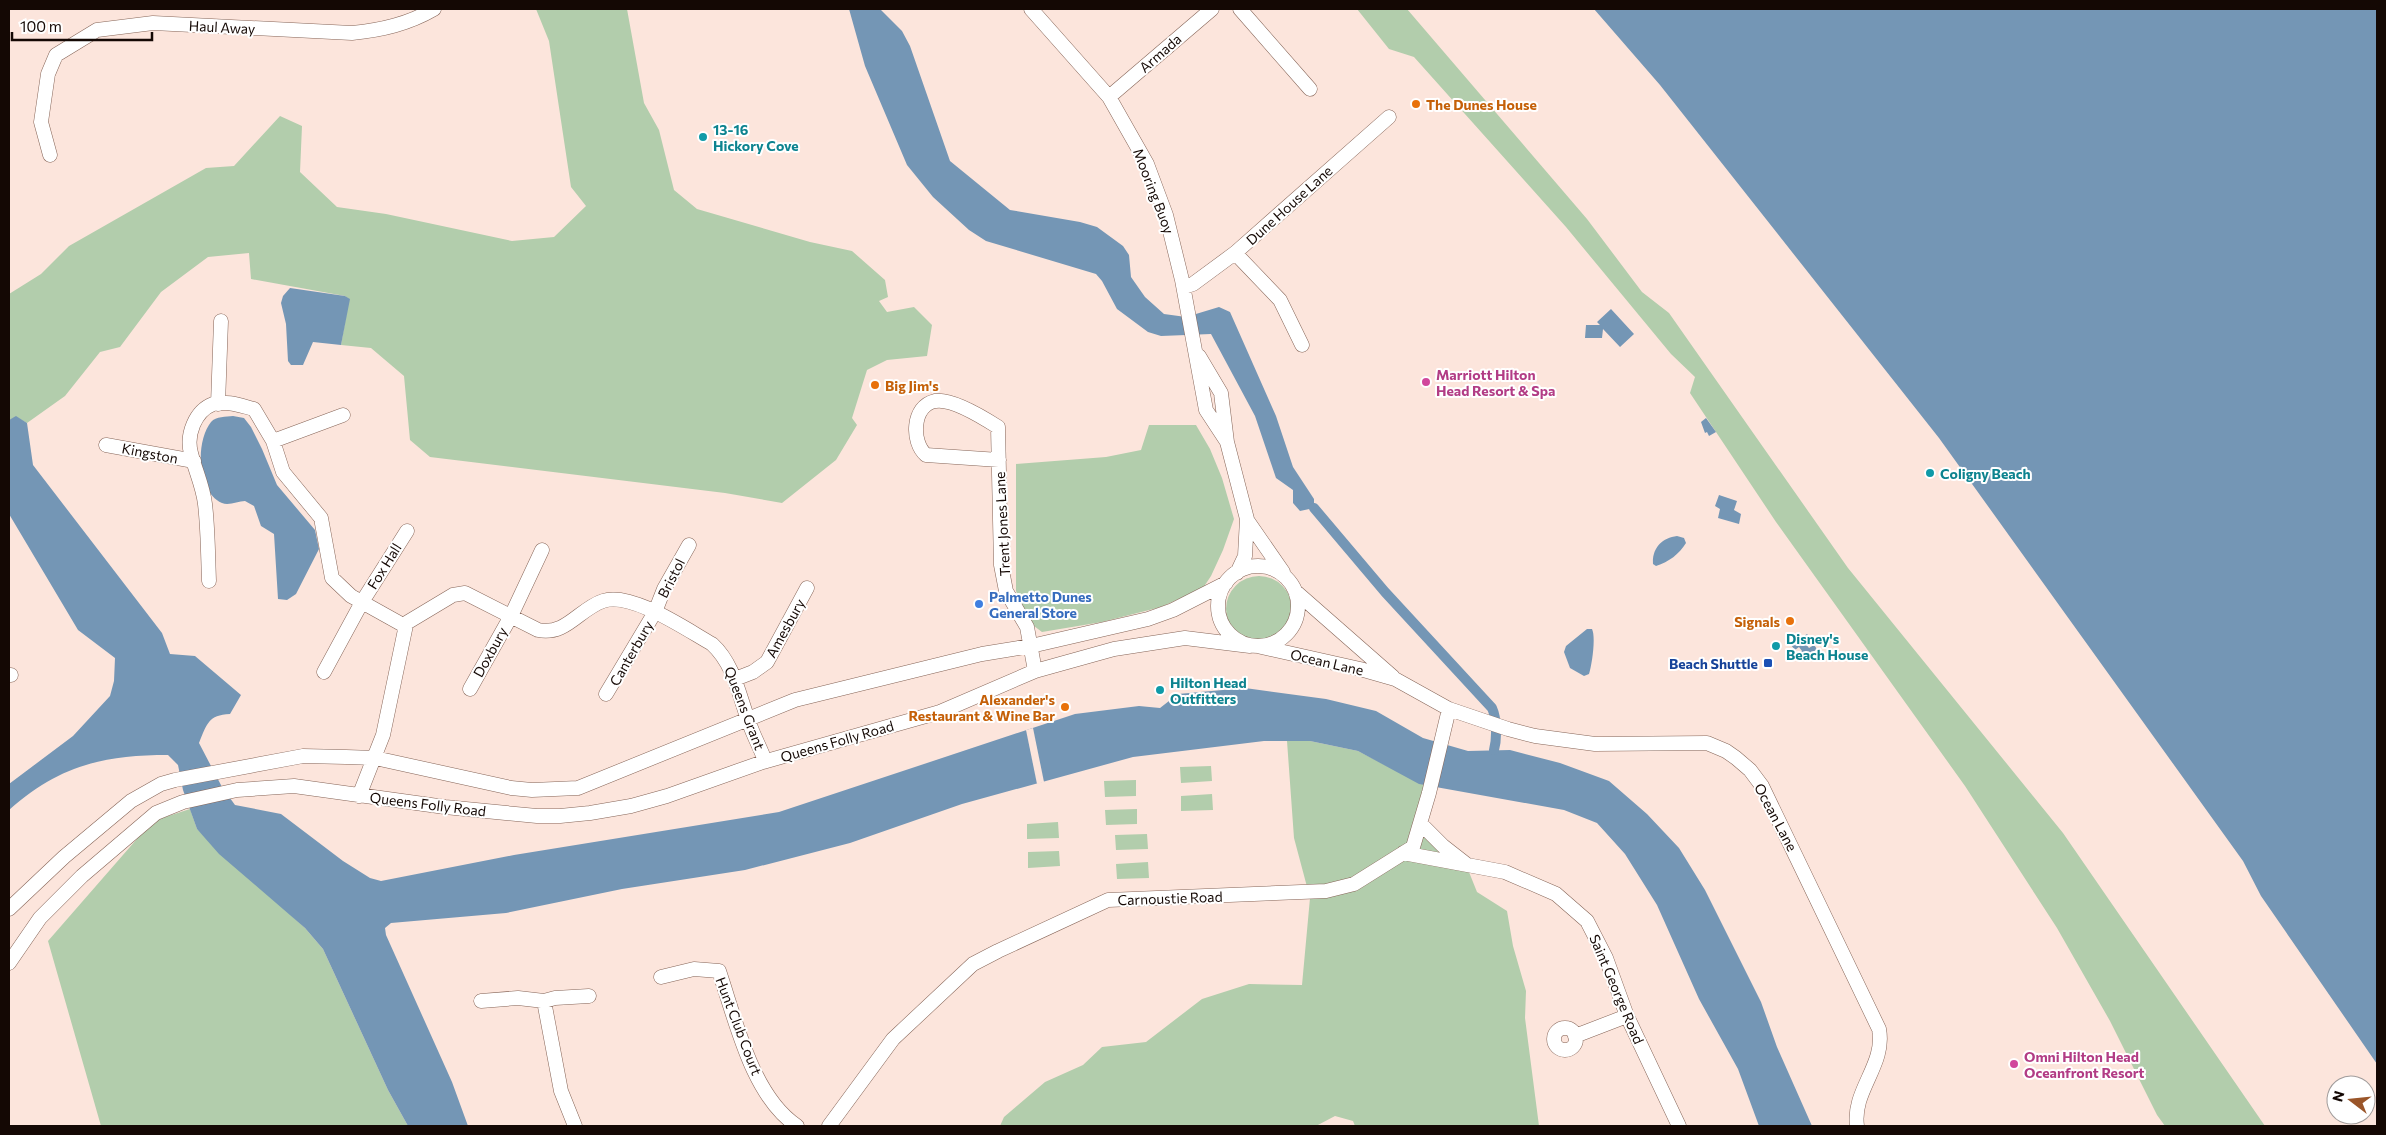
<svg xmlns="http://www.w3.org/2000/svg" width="2386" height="1135" viewBox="0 0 2386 1135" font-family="Commissioner,sans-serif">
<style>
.green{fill:#b2cdac}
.water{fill:#7496b5}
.pier{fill:#fce5dc}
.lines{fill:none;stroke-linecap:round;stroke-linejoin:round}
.canal{stroke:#7496b5;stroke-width:10}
.minor-casing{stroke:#866558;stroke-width:15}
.minor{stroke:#fff;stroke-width:14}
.food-dot{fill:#e8710a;stroke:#fff;stroke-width:2}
.culture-dot{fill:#0f9aa8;stroke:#fff;stroke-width:2}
.hotel-dot{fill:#d1479c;stroke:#fff;stroke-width:2}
.shop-dot{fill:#3f7fe0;stroke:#fff;stroke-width:2}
.transit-dot{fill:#1a4fb4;stroke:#fff;stroke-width:2}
.labels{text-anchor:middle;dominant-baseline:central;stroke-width:4;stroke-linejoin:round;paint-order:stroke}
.street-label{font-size:14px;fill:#140804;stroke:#fff}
.food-label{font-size:14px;font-weight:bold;fill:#c56008;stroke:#fff;text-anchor:start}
.culture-label{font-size:14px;font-weight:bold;fill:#0d838f;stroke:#fff;text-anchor:start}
.hotel-label{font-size:14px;font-weight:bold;fill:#b23c85;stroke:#fff;text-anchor:start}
.shop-label{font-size:14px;font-weight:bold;fill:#366cbe;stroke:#fff;text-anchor:start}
.transit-label{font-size:14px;font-weight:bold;fill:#164399;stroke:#fff;text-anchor:end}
</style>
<rect width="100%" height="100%" fill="#fce5dc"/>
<path class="green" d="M 536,9 L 627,9 L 644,103 L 659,130 L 674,190 L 697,209 L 810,242 L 852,251 L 885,280 L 888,297 L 879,301 L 887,312 L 914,307 L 932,325 L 927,356 L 887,360 L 867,370 L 852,418 L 857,425 L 836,460 L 782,503 L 725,493 L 430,457 L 410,440 L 404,376 L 371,348 L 341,345 L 349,299 L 345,296 L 251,279 L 249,253 L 208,257 L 161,292 L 120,347 L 100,352 L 65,396 L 27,423 L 16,417 L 9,420 L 9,294 L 41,274 L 69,246 L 206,168 L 234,166 L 280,116 L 302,126 L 300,172 L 337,207 L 386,214 L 512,241 L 554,237 L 586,206 L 571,187 L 549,41 Z
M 1357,9 L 1407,9 L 1587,219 L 1642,292 L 1669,313 L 1848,568 L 2063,833 L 2265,1126 L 2165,1126 L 2157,1115 L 2110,1021 L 2057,928 L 1965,786 L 1776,522 L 1690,393 L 1695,377 L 1671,354 L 1566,227 L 1414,57 L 1389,49 Z
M 1149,425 L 1196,425 L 1210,449 L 1222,478 L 1234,519 L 1223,550 L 1211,576 L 1203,588 L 1161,607 L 1102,622 L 1042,632 L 1030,623 L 1016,591 L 1016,464 L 1106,457 L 1141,450 Z
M1226 609a33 33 0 1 1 66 0a33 33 0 1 1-66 0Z
M 1287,741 L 1310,741 L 1358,751 L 1424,785 L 1417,813 L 1444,840 L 1461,852 L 1477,892 L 1507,911 L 1513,946 L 1526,991 L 1525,1018 L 1539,1126 L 1355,1126 L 1353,1121 L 1335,1116 L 1316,1126 L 1000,1126 L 1004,1117 L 1045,1082 L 1083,1065 L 1102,1047 L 1146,1042 L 1202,999 L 1249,984 L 1302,985 L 1310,898 L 1294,838 Z
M 1211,766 L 1212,781 L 1181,783 L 1180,767 Z
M 1136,780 L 1136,796 L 1105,797 L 1104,781 Z
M 1212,794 L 1213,810 L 1181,811 L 1181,796 Z
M 190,809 L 197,829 L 305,928 L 323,949 L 388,1090 L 408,1126 L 101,1126 L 48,941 L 143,832 L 159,819 Z
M 1137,809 L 1137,824 L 1106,825 L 1105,810 Z
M 1058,822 L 1059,838 L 1027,839 L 1027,824 Z
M 1147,834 L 1148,849 L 1116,850 L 1115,835 Z
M 1059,851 L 1060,866 L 1028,868 L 1028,852 Z
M 1148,862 L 1149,878 L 1117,879 L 1116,864 Z"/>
<path class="water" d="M 849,9 L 880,9 L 902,31 L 910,46 L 950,161 L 1010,210 L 1080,222 L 1097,227 L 1123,246 L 1129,255 L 1131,277 L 1145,297 L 1164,314 L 1186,317 L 1219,307 L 1230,312 L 1276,416 L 1293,467 L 1314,499 L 1314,508 L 1300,511 L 1293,503 L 1293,490 L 1276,478 L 1255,416 L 1211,334 L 1161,336 L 1148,332 L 1117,309 L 1102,281 L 1096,274 L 986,241 L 969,230 L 933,197 L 907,165 L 865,66 Z
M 1594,9 L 2377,9 L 2377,1064 L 2261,896 L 2243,861 L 1939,438 L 1660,85 Z
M 290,288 L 345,296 L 350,299 L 341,345 L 313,342 L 303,365 L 291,365 L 288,361 L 286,324 L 281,303 L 283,296 Z
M 1611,309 L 1634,334 L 1620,347 L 1603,329 L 1602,338 L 1585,338 L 1586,325 L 1600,325 L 1597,322 Z
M 16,416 L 27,423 L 33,465 L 162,633 L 170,654 L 195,656 L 241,695 L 230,714 C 208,715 207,724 199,743 L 222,787 L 235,805 L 281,814 L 343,861 L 370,878 L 381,881 L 514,855 L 779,812 L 1075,714 L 1139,706 L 1160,708 L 1178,694 L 1245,688 L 1326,699 L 1376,711 L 1423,738 L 1468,751 L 1510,750 L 1560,763 L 1609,781 L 1647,814 L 1679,848 L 1705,890 L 1761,1002 L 1777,1047 L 1812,1126 L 1759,1126 L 1738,1069 L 1699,999 L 1657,905 L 1625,854 L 1597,823 L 1564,810 L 1419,784 L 1358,751 L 1310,741 L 1264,741 L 1133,757 L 962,804 L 850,843 L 745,870 L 622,889 L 506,913 L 391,923 L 385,928 L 386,935 L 452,1082 L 468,1126 L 408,1126 L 388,1090 L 323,949 L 305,928 L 219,854 L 197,829 L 183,790 L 178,765 L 168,755 C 102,755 59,766 9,810 L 9,784 L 73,736 L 110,696 L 114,681 L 115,658 L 78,630 L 9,514 L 9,420 Z
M 233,416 L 244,418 L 251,427 L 262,449 L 277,485 L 315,530 L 319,549 L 296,594 L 287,600 L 278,599 L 274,534 L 261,526 L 254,506 L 245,501 C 238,501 229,506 222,503 C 197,492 195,442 211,422 C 216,416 226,417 233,416 Z
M 1706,418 L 1716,432 L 1709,436 L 1707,432 L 1705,433 L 1701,422 Z
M 1719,495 L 1737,501 L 1734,510 L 1741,514 L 1739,524 L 1718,518 L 1720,509 L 1715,506 Z
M 1677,536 L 1684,538 L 1686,543 C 1679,554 1669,562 1656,566 L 1653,564 C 1652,548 1662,538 1677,536 Z
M 1587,629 L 1592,629 C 1596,637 1592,665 1589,674 L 1584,676 L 1570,668 L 1564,652 L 1566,646 Z
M 1807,634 L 1811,639 L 1805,643 L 1809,648 L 1814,645 L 1817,649 L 1801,661 L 1798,655 L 1802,651 L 1799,647 L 1795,650 L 1791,645 Z"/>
<path class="pier" d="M 1033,728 L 1044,782 L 1037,784 L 1026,730 Z"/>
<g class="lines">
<path class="canal" d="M 1314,508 L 1385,592 L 1492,708 C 1497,719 1497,739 1494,750"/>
<g class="minor-casing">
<path id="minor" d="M 1031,9 L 1109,97 L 1147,164 L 1166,215 L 1182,280 L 1206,410 L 1227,442
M 1240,9 L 1310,89
M 1109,97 L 1212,9
M 50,155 L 41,122 L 48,74 L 56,55 L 97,30 L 153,23 L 352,33 C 382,30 408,24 434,9
M 1235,253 L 1280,300 L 1302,345
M 1184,287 L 1193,284 L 1235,253 L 1389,117
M 1199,356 L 1221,393 L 1227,442 L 1247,519 L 1245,556 L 1237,573
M 218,404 L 221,321
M 273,441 L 343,415
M 106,445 L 194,461
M 999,460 L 926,455 C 911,442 912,406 935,401 C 952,398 984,418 998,427 L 1001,565 L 1006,591 L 1027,627 L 1035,671
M 1247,520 L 1283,572
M1218 606a40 40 0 1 1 80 0a40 40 0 1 1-80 0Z
M 209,581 C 208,556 208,529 205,504 C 203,486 195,470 191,453 C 186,435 195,411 213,404 C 225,400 242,406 254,409 L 273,441 L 283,472 L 321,518 L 332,578 L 351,596 L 403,625 L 453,595 L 465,593 L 538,630 C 566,636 579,609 603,601 C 631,591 687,630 712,644 C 735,665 739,697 750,725 C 754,737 761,749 765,761
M 1295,591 L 1393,677
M 1257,646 L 1360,669 L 1395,679 L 1449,709 L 1508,729 L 1535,736 L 1595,744 L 1707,743 L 1726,751 L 1736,758 L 1750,770 L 1762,786 L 1879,1029 C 1886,1065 1852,1090 1857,1126
M 324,672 L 362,602 L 407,531
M 9,675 L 11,675
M 735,679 L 753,672 L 767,662 L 807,588
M 470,689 L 511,616 L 542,550
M 606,694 L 655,612 L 664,589 L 689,545
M 359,796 L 383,735 L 406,625
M 1421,824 L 1443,846 L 1466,864
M 1403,853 L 1505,872 L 1556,894 L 1587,921 L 1606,958 L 1627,1016 L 1679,1126
M 9,909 L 64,857 L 131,801 L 161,784 L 175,780 L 303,756 L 346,757 L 375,758 L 511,788 L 532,790 L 578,788 L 795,700 L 982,654 L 1031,646 L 1148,619 L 1173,610 L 1226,583
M 9,963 L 40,918 L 82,876 L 156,813 L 183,802 L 237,790 L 294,786 L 445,807 L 537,816 L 560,816 L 590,813 L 631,806 L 667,796 L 763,762 L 940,712 L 1035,671 L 1114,649 L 1185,638 L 1250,646
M 661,977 L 694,969 L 719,971 C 736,1021 752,1096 797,1126
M 481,1001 L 518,998 L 544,1001 L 555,998 L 589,996
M 544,1001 L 561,1091 L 575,1126
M1554 1039a11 11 0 1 1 22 0a11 11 0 1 1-22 0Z
M 1575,1036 L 1627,1016
M 829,1126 L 893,1039 L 973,964 L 998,951 L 1108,900 L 1326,891 L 1354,884 L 1413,847 L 1429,793 L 1449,709"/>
</g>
<use href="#minor" class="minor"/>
</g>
<g class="food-dot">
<circle cx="1416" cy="104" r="5"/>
<circle cx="875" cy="385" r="5"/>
<circle cx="1790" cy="621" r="5"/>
<circle cx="1065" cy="707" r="5"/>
</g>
<g class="culture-dot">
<circle cx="703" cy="137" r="5"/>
<circle cx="1930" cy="473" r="5"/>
<circle cx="1776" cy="646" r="5"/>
<circle cx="1160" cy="690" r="5"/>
</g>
<g class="hotel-dot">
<circle cx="1426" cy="382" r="5"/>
<circle cx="2014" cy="1064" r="5"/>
</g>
<circle class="shop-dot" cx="979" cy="604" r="5"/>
<rect class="transit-dot" x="1763" y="658" width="10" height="10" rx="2.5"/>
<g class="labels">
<g class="street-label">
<text transform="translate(222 27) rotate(3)">Haul Away</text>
<text transform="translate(1160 53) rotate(-41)">Armada</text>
<text transform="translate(1154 191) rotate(69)">Mooring Buoy</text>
<text transform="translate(1289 205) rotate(-42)">Dune House Lane</text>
<text transform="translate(150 453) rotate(11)">Kingston</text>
<text transform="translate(1002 524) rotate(-93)">Trent Jones Lane</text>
<text transform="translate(384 566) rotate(-58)">Fox Hall</text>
<text transform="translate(671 578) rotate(-63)">Bristol</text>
<text transform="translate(785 628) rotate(-61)">Amesbury</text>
<text transform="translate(490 652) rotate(-61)">Doxbury</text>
<text transform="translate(631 653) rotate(-60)">Canterbury</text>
<text transform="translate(1327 662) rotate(13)">Ocean Lane</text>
<text transform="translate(745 708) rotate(69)">Queens Grant</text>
<text transform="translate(837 741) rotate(-16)">Queens Folly Road</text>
<text transform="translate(428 804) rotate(7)">Queens Folly Road</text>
<text transform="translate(1776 817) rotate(62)">Ocean Lane</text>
<text transform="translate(1170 898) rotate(-2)">Carnoustie Road</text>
<text transform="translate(1617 989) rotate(67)">Saint George Road</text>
<text transform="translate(739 1026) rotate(69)">Hunt Club Court</text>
</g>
<g class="food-label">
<text x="1426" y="104">The Dunes House</text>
<text x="885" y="385">Big Jim's</text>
<text x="1780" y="621" text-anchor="end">Signals</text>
<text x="1055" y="699" text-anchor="end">Alexander's<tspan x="1055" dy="16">Restaurant &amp; Wine Bar</tspan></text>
</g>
<g class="culture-label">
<text x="713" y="129">13-16<tspan x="713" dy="16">Hickory Cove</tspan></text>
<text x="1940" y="473">Coligny Beach</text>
<text x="1786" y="638">Disney's<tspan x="1786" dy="16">Beach House</tspan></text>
<text x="1170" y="682">Hilton Head<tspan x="1170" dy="16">Outfitters</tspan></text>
</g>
<g class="hotel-label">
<text x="1436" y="374">Marriott Hilton<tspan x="1436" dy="16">Head Resort &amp; Spa</tspan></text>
<text x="2024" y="1056">Omni Hilton Head<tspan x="2024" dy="16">Oceanfront Resort</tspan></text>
</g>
<g class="shop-label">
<text x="989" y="596">Palmetto Dunes<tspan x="989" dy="16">General Store</tspan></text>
</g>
<g class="transit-label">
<text x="1758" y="663">Beach Shuttle</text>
</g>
</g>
<rect width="2386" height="1135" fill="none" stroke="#140804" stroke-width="20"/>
<g transform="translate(2351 1100) rotate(286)"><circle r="24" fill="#ffffff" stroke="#a19c9b"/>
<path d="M0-4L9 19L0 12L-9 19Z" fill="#9a5529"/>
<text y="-8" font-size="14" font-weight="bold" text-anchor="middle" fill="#140804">N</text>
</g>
<path d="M12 32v8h140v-8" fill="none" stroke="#140804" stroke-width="2.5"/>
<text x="20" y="32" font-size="15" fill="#140804" stroke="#ffffff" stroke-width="4" paint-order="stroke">100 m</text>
</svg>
